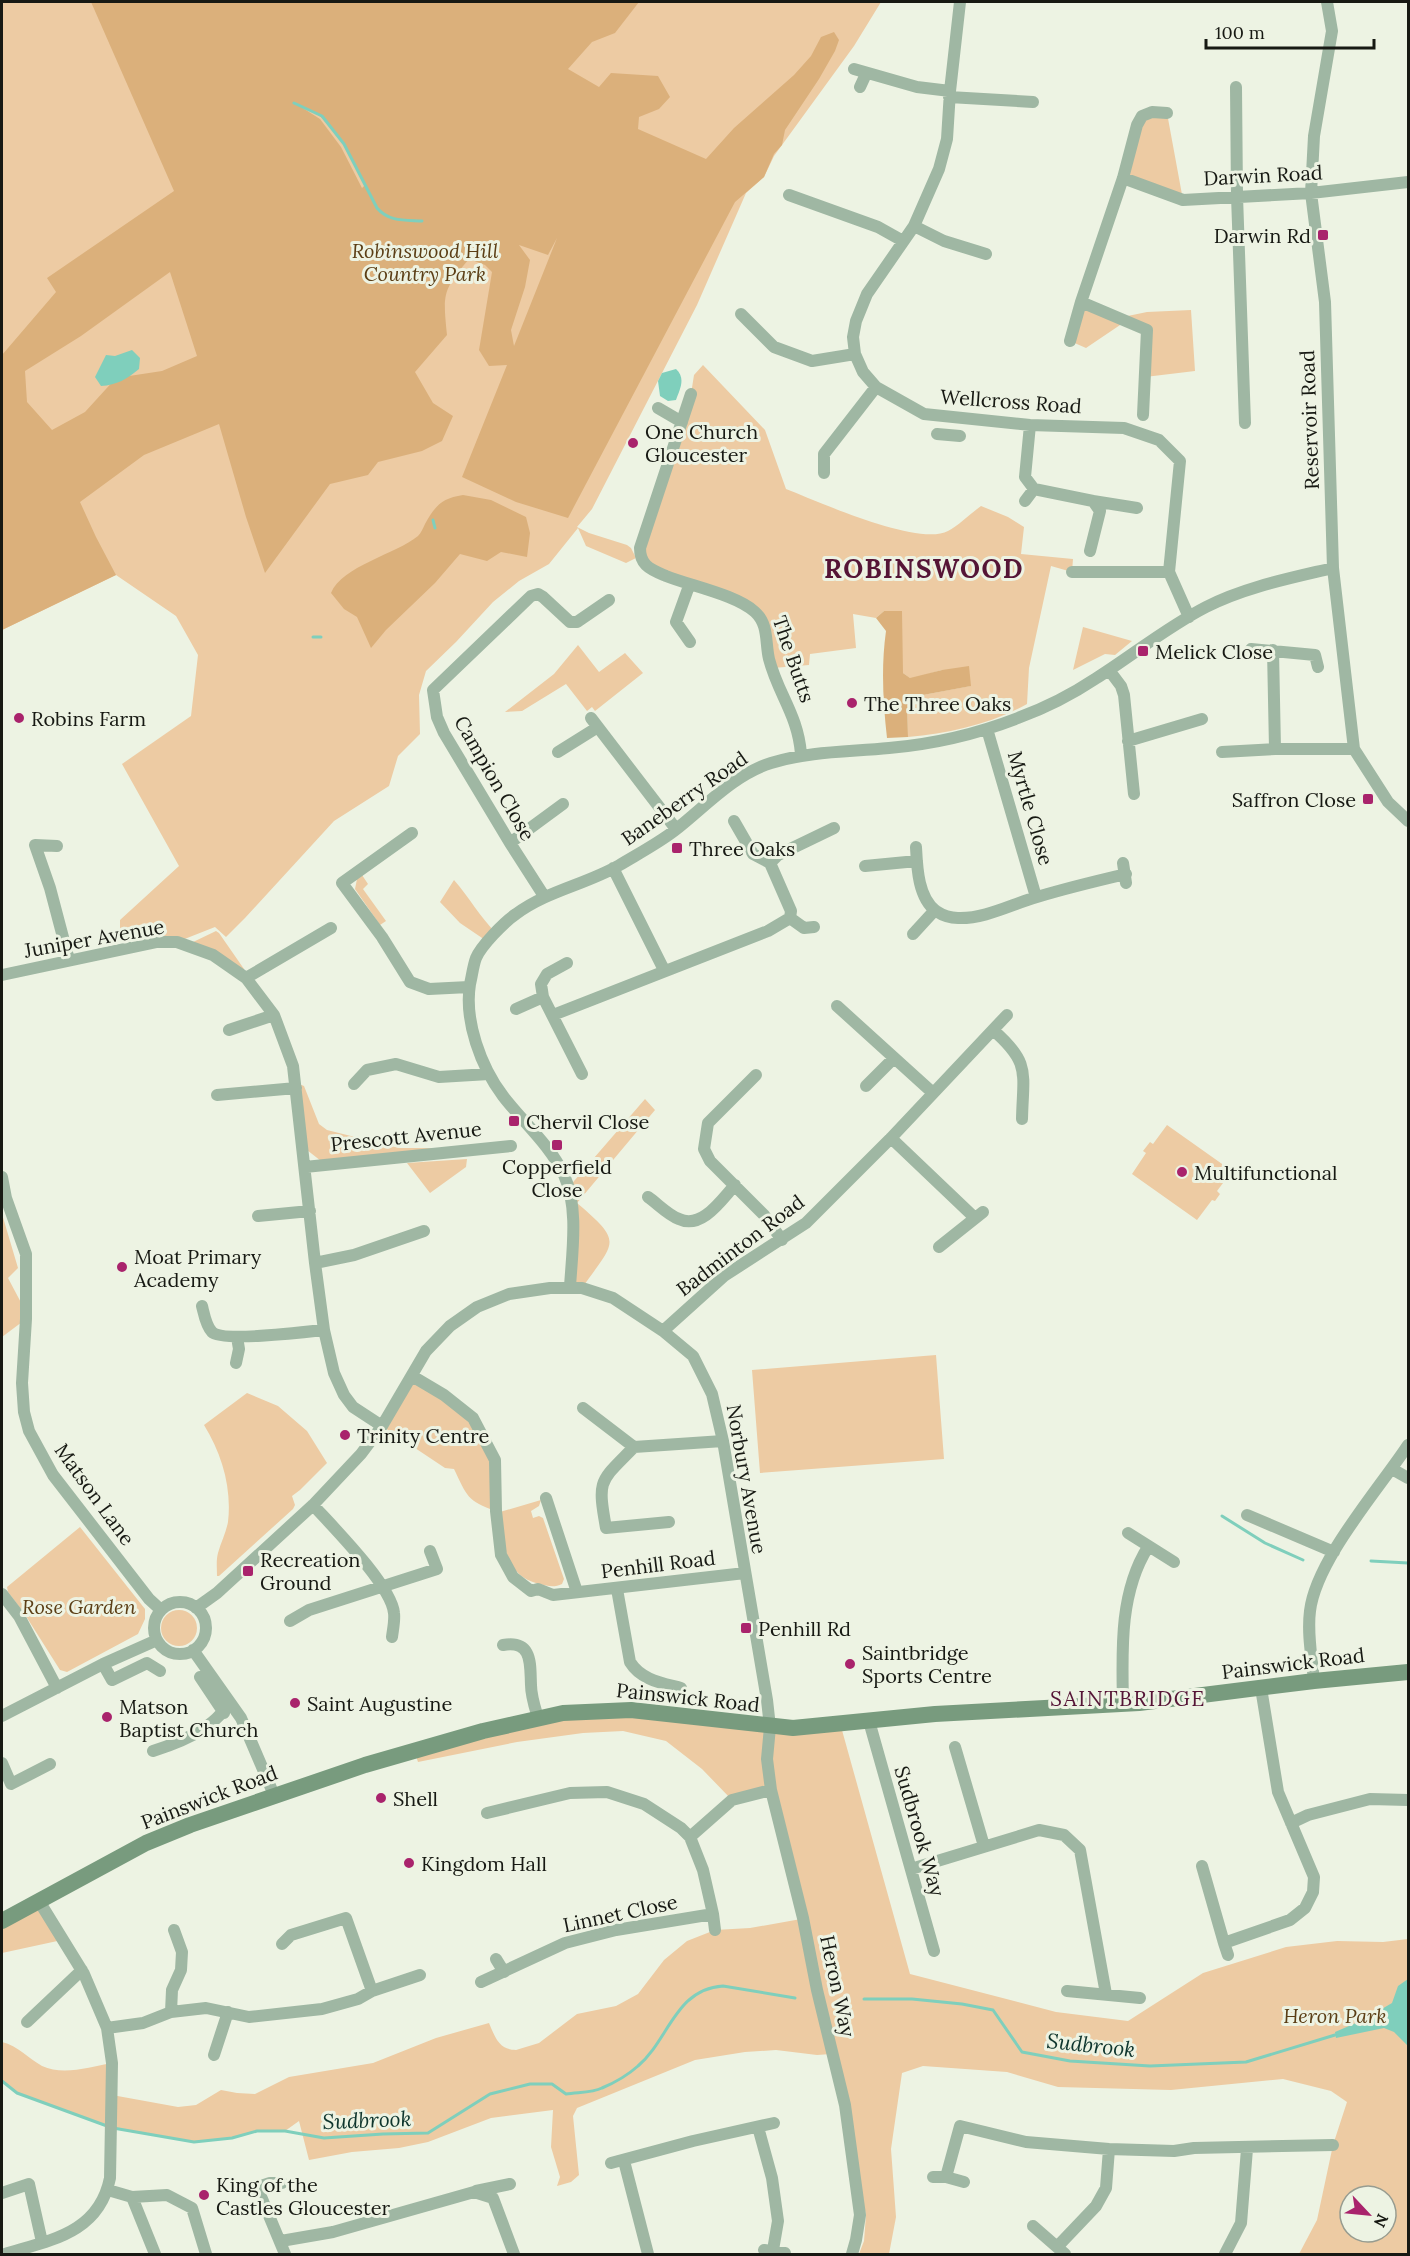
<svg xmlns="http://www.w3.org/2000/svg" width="1410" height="2256" viewBox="0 0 1410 2256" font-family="Lora,serif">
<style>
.green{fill:#edcba3;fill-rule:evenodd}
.forest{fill:#dbb07b;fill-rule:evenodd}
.water{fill:#7fcfbc}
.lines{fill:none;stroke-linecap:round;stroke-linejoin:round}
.stream{stroke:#7fcfbc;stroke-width:3}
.minor{stroke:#9fb7a3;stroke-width:12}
.secondary{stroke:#789b7e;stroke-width:16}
.poi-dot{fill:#a9236c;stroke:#edf3e3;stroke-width:2}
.labels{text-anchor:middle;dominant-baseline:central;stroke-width:6;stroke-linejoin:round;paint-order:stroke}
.street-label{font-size:20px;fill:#171913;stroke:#edf3e3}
.poi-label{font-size:20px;fill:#171913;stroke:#edf3e3;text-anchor:start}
.park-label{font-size:20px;font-style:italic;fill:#5b3e15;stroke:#edf3e3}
.neighbourhood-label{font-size:21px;letter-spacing:1.5px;fill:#551536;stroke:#edf3e3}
.water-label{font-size:21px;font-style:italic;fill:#0e352d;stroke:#edf3e3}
.district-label{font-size:26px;font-weight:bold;letter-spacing:1.5px;fill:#551536;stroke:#edf3e3}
</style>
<rect width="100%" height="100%" fill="#edf3e3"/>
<path class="green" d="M 2,2 L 881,2 L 854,46 L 774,156 L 764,177 L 746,193 L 697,305 L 592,509 L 577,527 L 589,533 L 627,545 L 631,548 L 636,558 L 626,563 L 586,546 L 578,528 L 549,564 L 519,581 L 493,602 L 456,642 L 426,671 L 419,695 L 420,734 L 398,756 L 389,786 L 334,821 L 245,918 L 226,937 L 215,927 L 177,942 L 120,940 L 120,920 L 179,866 L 122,764 L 191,716 L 198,655 L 176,616 L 116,575 L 2,630 Z
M 1167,113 L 1183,200 L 1123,178 L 1142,116 Z
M 1081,302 L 1118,318 L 1147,312 L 1191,310 L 1195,371 L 1145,377 L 1147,331 L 1126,321 L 1086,348 L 1070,341 Z
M 703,365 L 765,430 L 786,489 C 817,501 918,547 948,531 C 958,526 971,513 981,506 L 1008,517 L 1024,527 L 1021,554 L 1073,559 L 1072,572 L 1051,566 L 1029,668 L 1027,704 C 991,724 950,733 908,737 L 907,698 L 970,686 L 942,670 L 911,679 L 903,673 L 884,611 L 876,618 L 853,614 L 856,648 L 810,654 L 809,665 L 773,668 L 756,612 L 661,574 L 641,558 L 691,394 L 694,375 Z
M 1083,627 L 1132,641 L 1115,655 L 1105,654 L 1073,670 Z
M 578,645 L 599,672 L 625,653 L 643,673 L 595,711 L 592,707 L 587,711 L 566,684 L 522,711 L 505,712 L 554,674 Z
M 362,875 L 368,884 L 363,889 L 386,921 L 380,925 L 355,889 L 357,879 Z
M 454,880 C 469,897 480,917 496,933 L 488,942 L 460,923 L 440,902 Z
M 216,931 L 219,933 L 244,969 L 242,970 L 191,943 Z
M 299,1084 L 304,1086 L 319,1124 L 327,1130 L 399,1148 L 437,1148 L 321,1161 L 307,1150 Z
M 645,1099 L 655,1110 L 577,1203 C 624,1243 615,1241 582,1288 L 570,1287 L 568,1188 Z
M 1167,1125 L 1232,1171 L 1217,1191 L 1220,1194 L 1215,1201 L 1212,1200 L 1197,1220 L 1132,1174 L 1146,1153 L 1143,1151 L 1150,1142 L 1153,1144 Z
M 467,1159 L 466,1167 L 430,1193 L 407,1163 Z
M 2,1214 L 18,1268 L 8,1278 L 26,1312 L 26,1319 L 2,1337 Z
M 936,1355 L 944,1459 L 760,1473 L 752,1370 Z
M 412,1376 L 473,1418 L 495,1460 L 496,1511 C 467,1501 467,1496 454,1469 L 445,1468 L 382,1426 Z
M 247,1393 L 278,1406 L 307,1431 L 327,1463 L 300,1490 L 292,1496 L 295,1505 L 293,1509 L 219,1576 L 217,1576 C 217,1569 216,1560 218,1553 C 221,1542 226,1533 228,1522 C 232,1488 222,1454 204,1425 Z
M 541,1500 L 539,1506 L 531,1511 L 533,1518 L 539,1516 L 543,1518 L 564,1579 L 562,1584 C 554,1588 548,1586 539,1584 C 503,1575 504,1543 500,1512 Z
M 80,1527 L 145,1609 L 145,1619 L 138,1634 L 67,1672 L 60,1670 L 24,1613 L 8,1592 L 7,1587 Z
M161 1628a18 18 0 1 1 36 0a18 18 0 1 1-36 0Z
M 563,1713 L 840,1723 L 910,1974 L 1056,2012 L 1128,2021 L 1203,1973 L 1286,1947 L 1337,1941 L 1383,1942 L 1408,1939 L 1408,2254 L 1299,2254 L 1317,2220 L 1333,2145 L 1347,2102 L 1331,2091 L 1283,2079 L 1171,2090 L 1058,2087 L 1007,2072 L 923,2066 L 902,2073 L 891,2149 L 896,2217 L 889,2254 L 859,2254 L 864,2241 L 866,2215 L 831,2054 L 817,2055 L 776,2050 L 745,2052 L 695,2060 L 577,2108 L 573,2116 L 579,2175 L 571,2182 L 557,2186 L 560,2177 L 551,2147 L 553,2110 L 491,2118 L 428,2142 L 399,2148 L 352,2152 L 309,2160 L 299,2121 L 285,2131 L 257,2131 L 232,2138 L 194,2142 L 106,2126 L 17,2093 L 2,2081 L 2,2042 C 18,2046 28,2058 42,2066 C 63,2076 90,2067 112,2063 L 112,2095 L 178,2107 L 196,2105 L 221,2090 L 237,2093 L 255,2094 L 289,2077 L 373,2063 L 436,2038 L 489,2023 C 495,2037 499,2050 516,2050 L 539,2043 L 577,2014 L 616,2006 L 638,1994 L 664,1960 L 687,1941 L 715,1930 L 750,1928 L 801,1919 L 771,1790 L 732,1800 L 702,1769 L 666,1741 L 623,1731 L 583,1733 L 517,1742 L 418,1762 L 414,1750 ZM 1350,2196 L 1386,2196 L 1386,2232 L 1350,2232 Z
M 39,1901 L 62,1940 L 2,1953 L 2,1919 Z"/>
<path class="forest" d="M 91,2 L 639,2 L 615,33 L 592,42 L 568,69 L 599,87 L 611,73 L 658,76 L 670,97 L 659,109 L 639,117 L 638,129 L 706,159 L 734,128 L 794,75 L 811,56 L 821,37 L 834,32 L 839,40 L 835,51 L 819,79 L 785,130 L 782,145 L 774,154 L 764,177 L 735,202 L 568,518 L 516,502 L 462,477 L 507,365 L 489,366 L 479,350 L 492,272 L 485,265 L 469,259 C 442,291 443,294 447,335 L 415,372 L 433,403 L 453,416 L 442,441 L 422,451 L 378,462 L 368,475 L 330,484 L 265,573 L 246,517 L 219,424 L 144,455 L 80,502 L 96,537 L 116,575 L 2,630 L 2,355 L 56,292 L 47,278 L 174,191 ZM 298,105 C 335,116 348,153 365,185 L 362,188 L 341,147 L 320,119 ZM 557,238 L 514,346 L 511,330 L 525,287 L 530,260 L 519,245 L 548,255 ZM 170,272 L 197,356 L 162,371 L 116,378 L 85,412 L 52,430 L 27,402 L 25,371 L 81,336 Z
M 463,495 L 491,500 L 526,517 L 530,533 L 527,557 L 501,552 L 487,561 L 460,554 L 435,583 L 386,630 L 371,648 L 357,617 L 344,609 L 331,593 C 342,566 396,554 418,536 C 421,533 423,528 425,524 C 435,506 442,498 463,495 Z
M 884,611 L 902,611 L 903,673 L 910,678 L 942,670 L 969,666 L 971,686 L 907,698 L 908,737 L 887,738 C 883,702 881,667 886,631 L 876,618 Z"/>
<path class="water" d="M 132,350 L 140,358 L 139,369 C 127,379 117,385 101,386 L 95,377 L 106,355 L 115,356 Z
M 676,369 C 686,378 680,389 676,400 L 668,401 L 660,396 L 658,381 L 662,373 Z
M 1408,1979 L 1408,2046 L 1394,2032 L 1384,2028 L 1336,2038 L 1335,2032 L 1363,2020 L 1392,2003 L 1398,1986 Z"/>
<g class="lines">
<path class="stream" d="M 294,103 L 322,116 L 344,144 L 377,208 C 389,222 405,220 422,221
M 433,520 L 435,528
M 313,637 L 321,637
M 1222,1516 L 1265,1543 L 1303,1560
M 1371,1561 L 1408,1563
M 864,1999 L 912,1999 L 962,2004 L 993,2010 L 1022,2052 L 1070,2061 L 1150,2066 L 1246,2062 L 1335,2035
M 2,2081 L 17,2093 L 107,2126
M 113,2128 L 194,2142 L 232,2138 L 257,2131 L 285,2131 L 324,2138 L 383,2134 L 428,2133 L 490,2094 L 530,2084 L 552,2084 L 566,2094 C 577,2092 592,2093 602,2088 C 614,2083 629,2074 638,2066 C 669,2040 675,1989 723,1986 L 795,1998"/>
<path class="minor" d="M 960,2 L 950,91 L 947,139 L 939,169 L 914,226 L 867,294 L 856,321 L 853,337 L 855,354 L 863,372 L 876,387 L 924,414 L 1030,425 L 1124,428 L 1159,440 L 1180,461 L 1169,572 L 1189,617
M 1327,2 L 1332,31 L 1314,136 L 1311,193 L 1325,302 L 1333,568 L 1354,749 L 1388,802 L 1408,821
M 854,69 L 917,87 L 950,91
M 860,87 L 866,74
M 1236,87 L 1237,196 L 1245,423
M 949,97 L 1033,102
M 1123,178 L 1183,200 L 1311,193 L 1408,182
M 789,195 L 878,227 L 903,241
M 914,226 L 944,241 L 986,254
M 741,314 L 774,347 L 812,361 L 855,354
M 1070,341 L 1081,302
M 691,394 L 640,548 C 640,555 641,560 646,565 C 651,570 659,573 666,576 C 691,586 737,595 755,612 C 769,625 765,642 769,659 C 778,694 798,715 801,754
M 658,408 L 682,422
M 1143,415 L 1147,330 L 1081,302 L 1123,178 L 1137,125 L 1142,116 L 1152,112 L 1167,113
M 1030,425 L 1025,477 L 1034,489 L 1093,501 L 1100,511 L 1090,551
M 937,434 L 960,436
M 824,473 L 824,454 L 876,387
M 1025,501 L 1034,489
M 1093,501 L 1137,508
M 1072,572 L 1169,572
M 689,586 L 676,622 L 690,642
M 1251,649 L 1315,655 L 1318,667
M 1273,650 L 1275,749
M 1109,670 L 1121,686 L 1124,695 L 1134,794
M 591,718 L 676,829
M 987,729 L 1036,897
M 1128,741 L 1202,719
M 558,752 L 598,727
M 1222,752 L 1275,749 L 1354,749
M 734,821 L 753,854 L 770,863
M 412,833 L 342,883 L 382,937 L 410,982 L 429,989 L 469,987
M 510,843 L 563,804
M 57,846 L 35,845 L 50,888 L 69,960
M 916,847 C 917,867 918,898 936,911 C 942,915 950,918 958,918 C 985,919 1012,904 1037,897 C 1067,888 1096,881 1126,874
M 1123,863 L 1126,883
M 865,866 L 917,861
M 613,868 L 664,970
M 544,896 L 510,843 L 444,733 L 437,717 L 433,690 L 531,596 L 538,594 L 543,597 L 570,622 L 577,622 L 609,600
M 790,918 L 804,928 L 814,927
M 913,934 L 935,910
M 567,963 L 547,974 L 541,984 L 543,997 L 582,1074
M 2,975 L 157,942 L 177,942 L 213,955 L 246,978 L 274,1015 L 293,1066 L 315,1263 L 324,1330 L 334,1373 L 344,1395 L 353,1407 L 382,1426
M 246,978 L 331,928
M 837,1006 L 933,1093
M 516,1009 L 543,997
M 553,1015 L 768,931 L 790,918 L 791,911 L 770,863 L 778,855 L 834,828
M 229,1030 L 274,1015
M 993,1030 C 1031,1063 1023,1073 1022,1119
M 756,1075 L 708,1123 L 704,1149 L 710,1161 L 764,1215 L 782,1240
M 354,1084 L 367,1070 L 396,1064 L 439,1077 L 489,1074
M 866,1086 L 894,1058
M 217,1095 L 296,1088
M 891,1138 L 975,1218
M 305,1167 L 511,1146
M 2,1177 L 6,1198 L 26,1254 L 26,1319 L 22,1383 L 24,1412 L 29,1431 L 53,1475 L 149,1599 L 161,1610
M 648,1197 C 658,1204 668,1215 679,1219 C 702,1230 722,1199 735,1185
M 258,1216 L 310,1211
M 939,1247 L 983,1212
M 315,1263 L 354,1255 L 424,1231
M 570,1287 C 572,1252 579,1208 564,1175 C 550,1145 523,1122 503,1096 C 481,1067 464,1021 470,984 C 472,976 473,966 476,958 C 481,946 504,922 516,914 C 547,891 584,885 618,866 C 636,855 657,844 674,831 C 705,807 733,775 771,763 C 810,751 849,752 889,748 C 934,744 977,734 1018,718 C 1045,708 1071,695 1095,679 C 1133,655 1167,627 1206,607 C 1245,587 1291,578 1333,568
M 202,1306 C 204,1314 206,1326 212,1332 C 222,1342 306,1332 324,1330
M 663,1331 L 724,1276 L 806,1223 L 891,1138 L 1007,1015
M 236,1363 L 239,1349 L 237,1337
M 412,1376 L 444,1395 L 473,1418 L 495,1460 L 496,1511 L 501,1555 L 513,1577 L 531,1591 L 538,1589 L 553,1595 L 745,1573
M 583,1408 L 634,1447 L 723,1441
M 634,1447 C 600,1482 597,1478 606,1528 L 669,1522
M 1392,1469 L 1408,1478
M 546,1498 L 577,1592
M 313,1505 C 333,1527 391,1585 394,1613 C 395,1620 393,1629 392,1637
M 1247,1515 L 1334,1552
M 1128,1533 L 1174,1562
M 617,1589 L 630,1662 C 641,1680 662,1683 681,1688
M 2,1594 L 19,1616 L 57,1688
M154 1628a26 26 0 1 1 52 0a26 26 0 1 1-52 0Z
M 196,1608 L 217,1593 L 313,1505 L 361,1454 L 382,1426 L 426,1351 L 450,1326 L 477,1307 L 509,1294 L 550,1288 L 582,1288 L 613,1298 L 663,1331 L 693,1356 L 712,1394 L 723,1441 L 767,1700 L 770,1727 L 767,1759 L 771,1790 L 803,1918 L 817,1990 L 845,2105 L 860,2215 L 856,2240 L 852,2254
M 290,1621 L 309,1610 L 437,1569 L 430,1551
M 503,1645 C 533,1640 530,1664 531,1685 C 531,1696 535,1708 538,1718
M 193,1650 L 241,1718 L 274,1795
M 103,1664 L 112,1680 L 147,1663 L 160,1671
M 200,1677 L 224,1713
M 1314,1681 C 1312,1658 1307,1634 1310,1611 C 1316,1560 1379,1489 1408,1445
M 1123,1704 C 1122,1652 1119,1593 1148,1547
M 2,1716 L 103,1664 L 157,1640
M 869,1721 L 934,1951
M 955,1747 L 984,1846
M 153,1751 C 179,1743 218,1727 229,1701
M 2,1763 L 11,1784 L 50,1764
M 1291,1823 L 1308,1815 L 1370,1799 L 1408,1800
M 690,1837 L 732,1800 L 771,1790
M 1202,1866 L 1224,1943 L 1290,1920 L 1305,1908 L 1313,1892 L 1314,1877 L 1278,1792 L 1261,1688
M 911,1869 L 1039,1830 L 1064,1835 L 1080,1850 L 1106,1994
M 713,1914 L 715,1930
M 1224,1943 L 1228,1955
M 282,1944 L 291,1935 L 346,1918 L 372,1991
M 496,1959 L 504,1972
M 481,1982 L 565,1943 L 616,1930 L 713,1914 L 703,1870 L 690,1837 L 681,1828 L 644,1804 L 607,1792 L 570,1793 L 487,1813
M 1067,1991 L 1140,1998
M 171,2012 L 172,1990 L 181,1970 L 182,1952 L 174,1930
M 27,2022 L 82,1970
M 107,2028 L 143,2023 L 171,2012 L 206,2008 L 249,2017 L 322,2009 L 358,1999 L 372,1991 L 420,1975
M 214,2055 L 228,2012
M 758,2127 L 772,2178 L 778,2221 L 773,2250
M 624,2161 L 648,2254
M 611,2163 L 693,2141 L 774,2123
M 933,2177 L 946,2177 L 960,2126 L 1026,2142 L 1109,2149 L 1174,2151 L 1194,2148 L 1333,2145
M 946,2177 L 964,2182
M 282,2183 L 270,2183 L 261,2186 L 260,2194 L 285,2254
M 108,2190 L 132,2197 L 167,2195 L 192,2208 L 206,2254
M 476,2191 L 510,2184
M 2,2193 L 29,2184 L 42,2242
M 132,2197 L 155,2254
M 1033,2226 L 1057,2247
M 281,2241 L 333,2232 L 474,2192 L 493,2198 L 514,2254
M 764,2250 L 785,2253
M 5,2254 C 51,2240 99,2233 110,2178 L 112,2063 L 107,2028 L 84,1974 L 39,1901
M 1065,2254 L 1057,2247 L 1096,2206 L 1106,2188 L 1109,2149
M 1225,2254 L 1241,2223 L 1247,2149"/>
<path class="secondary" d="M 2,1921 L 146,1843 L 190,1825 L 365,1765 L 483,1731 L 563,1713 L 631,1710 L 793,1728 L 935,1714 L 1139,1703 L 1314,1681 L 1408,1672"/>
</g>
<g class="poi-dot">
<rect x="1317" y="229" width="12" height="12" rx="3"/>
<circle cx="633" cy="443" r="6"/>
<rect x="1137" y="645" width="12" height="12" rx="3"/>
<circle cx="852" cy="703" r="6"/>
<circle cx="19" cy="718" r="6"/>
<rect x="1362" y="793" width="12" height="12" rx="3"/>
<rect x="671" y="842" width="12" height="12" rx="3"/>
<rect x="508" y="1115" width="12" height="12" rx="3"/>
<rect x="551" y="1139" width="12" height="12" rx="3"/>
<circle cx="1182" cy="1172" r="6"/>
<circle cx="122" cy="1267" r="6"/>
<circle cx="345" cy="1435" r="6"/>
<rect x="242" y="1565" width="12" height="12" rx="3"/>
<rect x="740" y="1622" width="12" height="12" rx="3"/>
<circle cx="850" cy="1664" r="6"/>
<circle cx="295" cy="1703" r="6"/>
<circle cx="107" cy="1717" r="6"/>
<circle cx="381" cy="1798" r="6"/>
<circle cx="409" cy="1863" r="6"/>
<circle cx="204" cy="2195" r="6"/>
</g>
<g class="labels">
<g class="street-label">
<text transform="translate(1263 175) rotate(-3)">Darwin Road</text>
<text transform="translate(1011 401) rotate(4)">Wellcross Road</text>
<text transform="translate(1309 420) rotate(-92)">Reservoir Road</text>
<text transform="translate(794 659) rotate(71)">The Butts</text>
<text transform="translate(495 778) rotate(60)">Campion Close</text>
<text transform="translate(684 798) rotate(-35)">Baneberry Road</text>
<text transform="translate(1031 808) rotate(74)">Myrtle Close</text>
<text transform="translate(94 938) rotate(-10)">Juniper Avenue</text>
<text transform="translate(406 1136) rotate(-6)">Prescott Avenue</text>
<text transform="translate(740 1245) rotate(-37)">Badminton Road</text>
<text transform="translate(747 1479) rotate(80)">Norbury Avenue</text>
<text transform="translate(95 1494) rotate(54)">Matson Lane</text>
<text transform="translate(658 1564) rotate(-7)">Penhill Road</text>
<text transform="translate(1293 1663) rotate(-7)">Painswick Road</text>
<text transform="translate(688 1697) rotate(6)">Painswick Road</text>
<text transform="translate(209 1797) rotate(-21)">Painswick Road</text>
<text transform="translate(920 1831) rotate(74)">Sudbrook Way</text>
<text transform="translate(620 1913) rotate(-12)">Linnet Close</text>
<text transform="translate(838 1986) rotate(78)">Heron Way</text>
</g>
<g class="poi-label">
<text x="1311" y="235" text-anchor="end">Darwin Rd</text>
<text x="645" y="431">One Church<tspan x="645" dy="23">Gloucester</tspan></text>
<text x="1155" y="651">Melick Close</text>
<text x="864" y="703">The Three Oaks</text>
<text x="31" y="718">Robins Farm</text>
<text x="1356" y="799" text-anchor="end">Saffron Close</text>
<text x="689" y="848">Three Oaks</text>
<text x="526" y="1121">Chervil Close</text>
<text x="557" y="1166" text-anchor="middle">Copperfield<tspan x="557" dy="23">Close</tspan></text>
<text x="1194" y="1172">Multifunctional</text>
<text x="134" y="1256">Moat Primary<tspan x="134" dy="23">Academy</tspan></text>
<text x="357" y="1435">Trinity Centre</text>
<text x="260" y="1559">Recreation<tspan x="260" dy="23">Ground</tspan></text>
<text x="758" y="1628">Penhill Rd</text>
<text x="862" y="1652">Saintbridge<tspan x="862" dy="23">Sports Centre</tspan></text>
<text x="307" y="1703">Saint Augustine</text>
<text x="119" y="1706">Matson<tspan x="119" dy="23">Baptist Church</tspan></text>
<text x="393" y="1798">Shell</text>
<text x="421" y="1863">Kingdom Hall</text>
<text x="216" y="2184">King of the<tspan x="216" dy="23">Castles Gloucester</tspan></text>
</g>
<g class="park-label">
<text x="425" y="250">Robinswood Hill<tspan x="425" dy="23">Country Park</tspan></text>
<text x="79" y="1606">Rose Garden</text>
<text x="1335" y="2015">Heron Park</text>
</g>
<g class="neighbourhood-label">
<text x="1128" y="1698">SAINTBRIDGE</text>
</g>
<g class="water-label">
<text transform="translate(1091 2045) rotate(6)">Sudbrook</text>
<text transform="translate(367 2120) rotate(-2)">Sudbrook</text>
</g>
<g class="district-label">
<text x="924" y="568">ROBINSWOOD</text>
</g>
</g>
<rect width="1410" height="2256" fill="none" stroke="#171913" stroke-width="6"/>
<g transform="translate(1368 2214) rotate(116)"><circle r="28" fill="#edf3e3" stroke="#979c90" stroke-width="1.5"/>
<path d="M0-4.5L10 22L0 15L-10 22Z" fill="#a9236c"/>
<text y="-9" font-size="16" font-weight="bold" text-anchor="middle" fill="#171913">N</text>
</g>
<path d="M1206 39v9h168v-9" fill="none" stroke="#171913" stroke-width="3"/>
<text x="1215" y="39" font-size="18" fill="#171913" stroke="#edf3e3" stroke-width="4.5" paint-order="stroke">100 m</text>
</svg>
